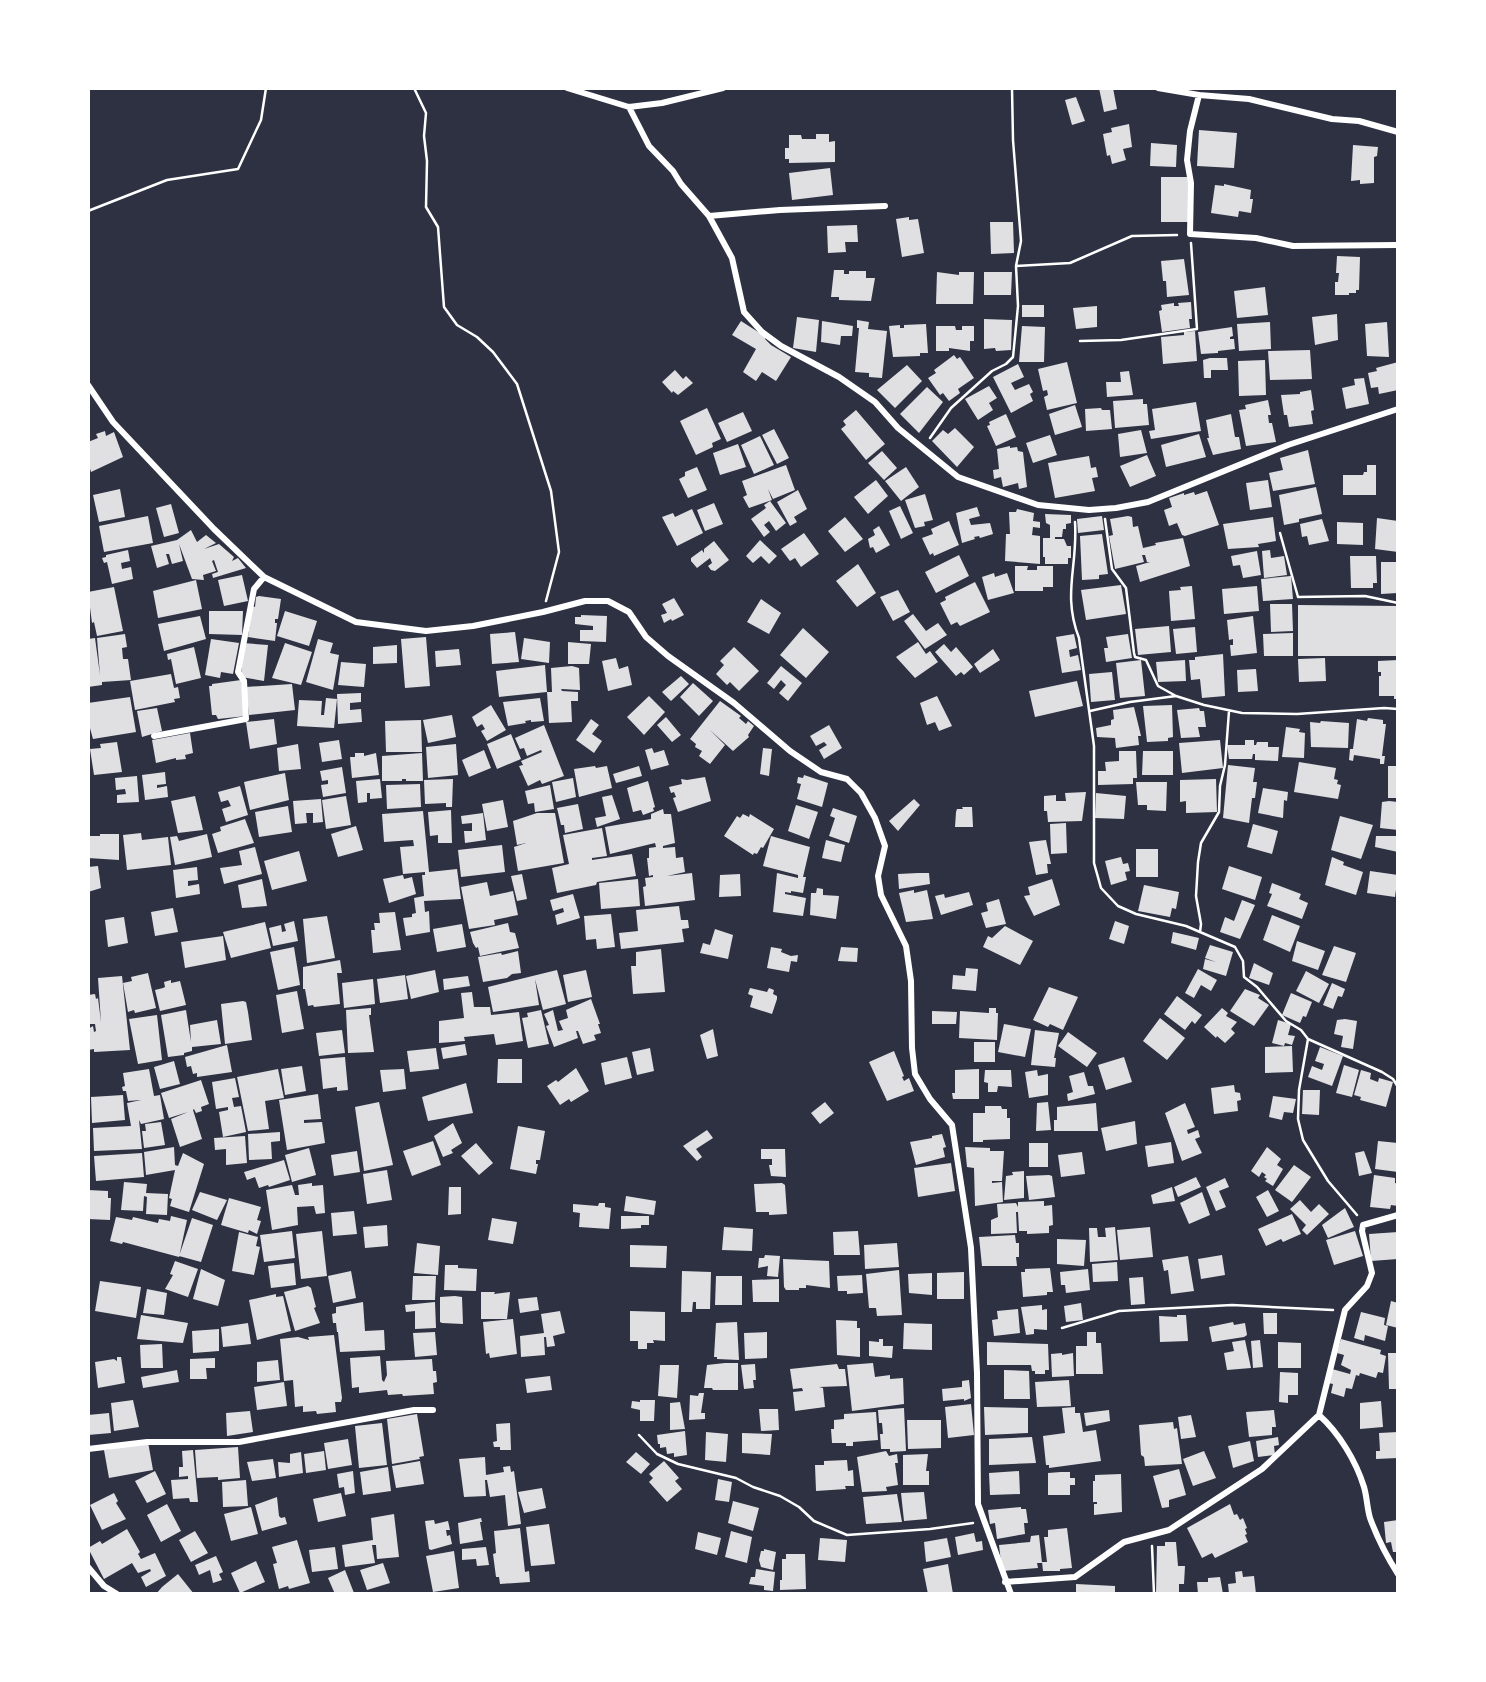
<svg xmlns="http://www.w3.org/2000/svg" width="1486" height="1682" viewBox="0 0 1486 1682" font-family="'Varela Round',sans-serif">
<style>
.building{fill:#e0e0e3}
.lines{fill:none;stroke-linecap:round;stroke-linejoin:round}
.path{stroke:#fff;stroke-width:2.5}
.minor{stroke:#fff;stroke-width:6}
</style>
<rect width="100%" height="100%" fill="#2d3142"/>
<path class="building" d="M 1099,88 L 1113,88 L 1117,109 L 1104,112 Z
M 1076,97 L 1085,121 L 1072,125 L 1065,100 Z
M 1129,124 L 1132,147 L 1123,149 L 1126,160 L 1112,164 L 1110,155 L 1107,156 L 1103,134 L 1112,132 L 1111,128 Z
M 1199,130 L 1237,133 L 1234,168 L 1197,166 Z
M 816,134 L 829,134 L 829,142 L 835,141 L 835,162 L 789,163 L 789,159 L 785,159 L 785,148 L 789,148 L 789,135 L 801,135 L 802,139 L 816,139 Z
M 1151,143 L 1177,145 L 1176,167 L 1150,166 Z
M 1353,145 L 1378,147 L 1377,156 L 1374,157 L 1374,183 L 1360,184 L 1360,180 L 1351,181 Z
M 830,168 L 833,195 L 792,200 L 789,173 Z
M 1161,177 L 1188,177 L 1189,222 L 1161,222 Z
M 1224,184 L 1251,190 L 1250,199 L 1253,199 L 1251,213 L 1239,211 L 1238,217 L 1211,213 L 1215,185 L 1224,186 Z
M 909,217 L 909,220 L 918,219 L 924,253 L 902,257 L 896,219 Z
M 990,222 L 1013,222 L 1014,253 L 991,254 Z
M 857,225 L 858,242 L 845,242 L 846,252 L 828,253 L 827,226 Z
M 1337,256 L 1360,257 L 1359,290 L 1356,290 L 1356,293 L 1349,293 L 1349,295 L 1335,295 L 1335,282 L 1338,282 L 1339,273 L 1336,273 Z
M 1184,259 L 1189,295 L 1167,297 L 1166,281 L 1163,281 L 1161,261 Z
M 834,270 L 844,270 L 844,274 L 849,274 L 849,271 L 866,271 L 866,278 L 875,278 L 871,301 L 839,300 L 839,297 L 831,297 Z
M 937,272 L 959,275 L 959,272 L 974,272 L 973,304 L 936,304 Z
M 984,272 L 1012,272 L 1011,295 L 984,295 Z
M 1265,287 L 1268,315 L 1237,318 L 1234,291 Z
M 1191,302 L 1192,319 L 1189,319 L 1190,328 L 1162,332 L 1159,311 L 1162,310 L 1161,305 L 1174,303 L 1174,306 L 1179,306 L 1178,303 Z
M 1022,305 L 1044,305 L 1044,317 L 1022,317 Z
M 1097,306 L 1097,327 L 1076,329 L 1073,308 Z
M 1337,314 L 1338,340 L 1315,345 L 1312,317 Z
M 797,317 L 819,320 L 816,352 L 793,348 Z
M 984,319 L 1012,320 L 1011,350 L 996,351 L 995,348 L 984,349 Z
M 857,320 L 869,322 L 868,329 L 887,331 L 882,378 L 869,377 L 869,373 L 855,372 L 859,328 L 857,328 Z
M 741,321 L 766,337 L 765,339 L 771,345 L 791,357 L 776,381 L 762,372 L 756,381 L 743,372 L 756,349 L 732,335 Z
M 822,321 L 853,326 L 852,336 L 841,336 L 840,345 L 821,342 Z
M 1270,322 L 1271,349 L 1239,351 L 1237,324 Z
M 1387,322 L 1389,357 L 1367,356 L 1365,324 Z
M 926,324 L 928,353 L 920,353 L 920,356 L 893,357 L 889,326 L 900,325 L 900,328 L 904,328 L 904,325 Z
M 936,326 L 955,326 L 956,330 L 962,330 L 962,326 L 974,326 L 974,341 L 970,341 L 970,351 L 949,348 L 949,351 L 936,351 Z
M 1022,326 L 1045,327 L 1044,362 L 1019,362 Z
M 1232,327 L 1233,336 L 1230,337 L 1230,339 L 1234,339 L 1235,349 L 1218,351 L 1218,353 L 1201,354 L 1198,332 Z
M 1195,331 L 1197,361 L 1163,364 L 1161,337 L 1184,335 L 1184,332 Z
M 1310,350 L 1312,379 L 1270,380 L 1268,351 Z
M 954,355 L 957,359 L 960,357 L 974,378 L 958,389 L 960,393 L 949,401 L 943,393 L 940,395 L 928,378 L 936,373 L 934,370 Z
M 1210,358 L 1227,358 L 1228,370 L 1211,370 L 1211,378 L 1204,378 L 1203,360 Z
M 1265,360 L 1266,395 L 1239,396 L 1238,361 Z
M 1067,362 L 1077,403 L 1047,410 L 1044,397 L 1048,395 L 1047,390 L 1043,391 L 1038,369 Z
M 1398,362 L 1398,390 L 1379,394 L 1378,387 L 1371,388 L 1368,373 L 1377,371 L 1376,368 Z
M 1018,364 L 1024,377 L 1011,383 L 1015,390 L 1029,384 L 1033,392 L 1030,394 L 1033,401 L 1011,413 L 993,377 Z
M 907,365 L 922,381 L 895,408 L 877,390 Z
M 675,370 L 683,379 L 686,376 L 693,383 L 678,395 L 673,391 L 672,393 L 662,382 Z
M 1129,371 L 1133,395 L 1107,397 L 1106,382 L 1121,382 L 1120,372 Z
M 1364,378 L 1369,404 L 1346,409 L 1342,388 L 1355,385 L 1354,379 Z
M 989,386 L 997,398 L 989,403 L 993,410 L 978,420 L 965,399 Z
M 927,387 L 943,402 L 919,433 L 900,414 Z
M 1311,390 L 1314,410 L 1311,411 L 1313,424 L 1289,427 L 1287,415 L 1284,415 L 1281,395 L 1300,394 L 1300,392 Z
M 1143,399 L 1143,404 L 1147,404 L 1149,425 L 1115,428 L 1113,401 Z
M 1268,400 L 1271,415 L 1268,415 L 1269,423 L 1272,423 L 1276,442 L 1246,446 L 1239,410 L 1246,409 L 1245,405 Z
M 1196,402 L 1201,431 L 1151,439 L 1149,431 L 1155,430 L 1152,409 Z
M 1075,405 L 1082,427 L 1055,435 L 1049,414 Z
M 707,408 L 721,439 L 712,443 L 713,447 L 696,455 L 680,421 Z
M 1101,408 L 1102,410 L 1110,410 L 1112,429 L 1086,431 L 1085,409 Z
M 856,410 L 885,444 L 866,460 L 841,429 L 846,425 L 843,421 Z
M 743,412 L 752,431 L 727,442 L 718,423 Z
M 1006,414 L 1016,437 L 996,446 L 987,426 L 990,425 L 989,422 Z
M 1231,414 L 1235,437 L 1239,437 L 1241,449 L 1213,455 L 1207,438 L 1209,438 L 1206,420 Z
M 955,428 L 974,447 L 957,467 L 932,441 L 943,430 L 948,434 Z
M 774,429 L 789,458 L 777,464 L 762,435 Z
M 1141,430 L 1147,453 L 1120,457 L 1118,434 Z
M 105,431 L 106,436 L 114,432 L 123,457 L 91,472 L 88,462 L 88,442 L 98,438 L 96,434 Z
M 1199,434 L 1206,457 L 1166,467 L 1161,445 Z
M 1050,435 L 1057,455 L 1033,463 L 1026,443 Z
M 760,436 L 774,465 L 754,474 L 741,445 Z
M 738,444 L 746,467 L 720,475 L 713,453 Z
M 1010,446 L 1010,448 L 1017,447 L 1018,451 L 1023,452 L 1027,487 L 1019,489 L 1018,483 L 1003,487 L 1001,477 L 994,479 L 993,470 L 999,469 L 997,449 Z
M 1308,450 L 1315,484 L 1273,491 L 1269,473 L 1283,470 L 1280,458 Z
M 882,451 L 897,468 L 884,480 L 868,463 Z
M 1147,455 L 1156,476 L 1130,487 L 1120,466 Z
M 1089,456 L 1091,468 L 1096,467 L 1098,477 L 1092,478 L 1095,491 L 1055,498 L 1048,463 Z
M 786,465 L 795,490 L 773,499 L 768,489 L 772,500 L 749,508 L 743,497 L 747,495 L 742,481 Z
M 1367,465 L 1376,465 L 1376,495 L 1343,495 L 1343,475 L 1363,475 L 1364,472 L 1367,472 Z
M 697,467 L 707,490 L 688,498 L 679,479 L 685,476 L 685,472 Z
M 906,467 L 919,487 L 901,501 L 885,481 Z
M 876,480 L 888,496 L 868,514 L 854,497 Z
M 1268,480 L 1272,507 L 1250,510 L 1246,483 Z
M 1316,487 L 1322,514 L 1299,519 L 1299,522 L 1284,525 L 1279,495 Z
M 120,489 L 125,517 L 99,522 L 93,495 Z
M 798,490 L 807,509 L 794,517 L 797,522 L 790,526 L 777,502 Z
M 1207,491 L 1219,525 L 1185,536 L 1182,535 L 1177,523 L 1169,526 L 1164,510 L 1172,507 L 1169,498 L 1184,493 L 1184,495 L 1194,492 L 1195,495 Z
M 925,494 L 933,520 L 924,522 L 925,526 L 915,528 L 905,500 Z
M 770,501 L 786,523 L 776,531 L 769,521 L 764,525 L 770,532 L 764,537 L 751,519 L 766,508 L 764,505 Z
M 714,503 L 723,524 L 705,531 L 697,510 Z
M 171,504 L 179,533 L 164,537 L 156,508 Z
M 900,506 L 913,533 L 901,539 L 889,511 Z
M 977,507 L 980,516 L 969,519 L 971,525 L 990,523 L 993,534 L 980,538 L 979,536 L 974,537 L 975,539 L 962,543 L 956,513 Z
M 692,509 L 703,533 L 677,546 L 662,517 L 673,513 L 675,517 Z
M 1017,509 L 1034,513 L 1033,521 L 1040,522 L 1040,528 L 1033,527 L 1032,535 L 1040,536 L 1040,564 L 1005,561 L 1006,534 L 1010,534 L 1009,512 L 1016,512 Z
M 1045,514 L 1071,515 L 1071,523 L 1066,524 L 1066,529 L 1063,529 L 1062,537 L 1055,537 L 1055,539 L 1064,539 L 1067,546 L 1071,546 L 1071,558 L 1068,558 L 1068,564 L 1045,564 L 1045,557 L 1043,557 L 1043,538 L 1050,538 L 1050,525 L 1046,523 Z
M 148,516 L 153,543 L 104,552 L 99,526 Z
M 1102,516 L 1104,530 L 1078,533 L 1077,519 Z
M 1128,516 L 1132,517 L 1133,527 L 1138,526 L 1143,548 L 1156,545 L 1155,543 L 1183,538 L 1190,566 L 1140,582 L 1136,566 L 1150,562 L 1147,562 L 1145,555 L 1142,555 L 1144,562 L 1115,569 L 1109,536 L 1113,535 L 1110,519 Z
M 845,517 L 863,539 L 845,552 L 828,531 Z
M 1273,517 L 1276,541 L 1258,544 L 1259,547 L 1228,549 L 1223,524 Z
M 1377,518 L 1398,521 L 1398,552 L 1375,549 Z
M 1322,519 L 1329,541 L 1309,545 L 1307,536 L 1302,537 L 1300,524 Z
M 949,521 L 959,545 L 934,556 L 933,553 L 930,555 L 922,538 L 933,534 L 931,529 Z
M 1337,522 L 1363,523 L 1363,545 L 1337,544 Z
M 879,526 L 890,545 L 876,553 L 873,547 L 870,548 L 868,539 L 875,535 L 873,530 Z
M 191,530 L 197,542 L 206,535 L 216,543 L 204,549 L 219,544 L 234,557 L 232,561 L 238,558 L 246,568 L 213,578 L 212,574 L 218,572 L 214,560 L 212,561 L 216,571 L 203,575 L 204,580 L 192,579 L 179,544 L 183,561 L 172,564 L 169,554 L 166,554 L 169,564 L 157,568 L 151,546 L 177,540 Z
M 804,533 L 819,554 L 801,567 L 795,558 L 790,561 L 781,549 Z
M 1102,534 L 1108,574 L 1099,575 L 1099,579 L 1082,580 L 1080,536 Z
M 760,540 L 777,556 L 769,564 L 761,556 L 753,563 L 746,556 Z
M 714,541 L 729,560 L 715,571 L 711,570 L 708,566 L 712,563 L 710,558 L 697,568 L 691,561 L 691,558 L 702,550 L 704,553 L 704,549 Z
M 128,550 L 130,561 L 121,563 L 122,569 L 131,567 L 133,579 L 112,584 L 107,562 L 104,563 L 102,558 L 106,557 L 106,555 Z
M 1270,550 L 1271,558 L 1284,556 L 1287,575 L 1264,578 L 1262,551 Z
M 1257,551 L 1261,575 L 1243,578 L 1240,565 L 1233,566 L 1231,556 Z
M 959,555 L 969,576 L 936,593 L 925,572 Z
M 1350,556 L 1376,556 L 1377,583 L 1373,583 L 1373,588 L 1351,588 Z
M 1381,562 L 1398,562 L 1398,593 L 1381,594 Z
M 858,564 L 876,593 L 857,607 L 836,581 Z
M 1015,566 L 1028,566 L 1027,570 L 1037,570 L 1037,566 L 1053,566 L 1053,587 L 1043,587 L 1043,591 L 1015,591 Z
M 994,573 L 995,577 L 1007,573 L 1014,593 L 988,600 L 982,577 Z
M 242,575 L 248,601 L 224,606 L 218,580 Z
M 1291,576 L 1293,599 L 1263,601 L 1261,579 Z
M 196,580 L 202,609 L 158,618 L 153,591 Z
M 975,582 L 990,612 L 960,626 L 957,622 L 951,625 L 940,603 L 946,600 L 945,597 Z
M 1121,585 L 1126,614 L 1086,620 L 1081,590 Z
M 1192,586 L 1195,619 L 1171,621 L 1169,591 L 1181,590 L 1180,587 Z
M 1257,586 L 1259,611 L 1224,614 L 1222,589 Z
M 114,587 L 123,631 L 97,636 L 94,622 L 92,623 L 88,592 Z
M 898,590 L 910,612 L 893,621 L 880,597 Z
M 259,596 L 281,599 L 278,619 L 275,619 L 275,623 L 277,623 L 275,641 L 248,637 L 252,606 L 255,607 L 256,597 Z
M 674,598 L 684,615 L 672,621 L 671,619 L 664,623 L 661,615 L 667,613 L 662,604 Z
M 761,599 L 781,613 L 769,634 L 747,622 Z
M 1270,604 L 1292,604 L 1293,631 L 1271,632 Z
M 1298,605 L 1398,606 L 1398,656 L 1298,656 Z
M 209,611 L 243,611 L 242,635 L 209,634 Z
M 285,611 L 317,621 L 309,646 L 277,636 Z
M 913,614 L 926,631 L 938,623 L 947,635 L 925,649 L 904,621 Z
M 581,615 L 607,616 L 606,642 L 580,641 L 580,630 L 593,630 L 593,626 L 575,624 L 575,617 L 581,617 Z
M 200,616 L 206,639 L 164,651 L 158,624 Z
M 1253,616 L 1257,653 L 1231,656 L 1230,645 L 1233,645 L 1233,639 L 1229,640 L 1227,620 Z
M 1169,626 L 1171,652 L 1138,655 L 1135,629 Z
M 1195,627 L 1197,652 L 1176,654 L 1173,629 Z
M 803,628 L 829,652 L 806,678 L 780,655 Z
M 515,632 L 519,662 L 492,664 L 490,634 Z
M 1293,633 L 1293,656 L 1264,656 L 1263,634 Z
M 125,634 L 127,647 L 122,648 L 123,659 L 128,659 L 131,680 L 102,682 L 102,685 L 88,687 L 88,639 L 95,638 L 100,675 L 97,638 Z
M 1074,634 L 1077,648 L 1069,650 L 1070,657 L 1078,655 L 1081,670 L 1062,673 L 1056,637 Z
M 1128,634 L 1132,658 L 1106,662 L 1104,648 L 1108,648 L 1106,637 Z
M 426,637 L 430,686 L 405,688 L 401,639 Z
M 524,638 L 550,642 L 549,663 L 521,659 Z
M 211,639 L 239,643 L 233,674 L 221,672 L 220,678 L 205,675 Z
M 318,639 L 333,643 L 330,653 L 339,655 L 333,690 L 306,682 Z
M 568,642 L 591,644 L 589,664 L 568,664 Z
M 918,642 L 926,654 L 930,651 L 938,662 L 915,678 L 896,657 Z
M 243,643 L 268,645 L 264,681 L 241,677 Z
M 285,643 L 312,652 L 301,685 L 272,678 Z
M 944,644 L 951,652 L 956,647 L 973,667 L 964,675 L 961,672 L 956,676 L 935,652 Z
M 397,645 L 397,663 L 373,664 L 373,647 Z
M 194,647 L 201,678 L 176,684 L 171,659 L 168,660 L 167,654 Z
M 734,647 L 759,671 L 739,691 L 730,682 L 727,685 L 716,674 L 724,665 L 720,661 Z
M 459,649 L 461,665 L 436,667 L 435,651 Z
M 993,649 L 1000,660 L 980,673 L 974,664 Z
M 1223,654 L 1225,696 L 1202,698 L 1200,679 L 1191,680 L 1189,660 L 1195,660 L 1195,657 Z
M 616,658 L 619,669 L 628,666 L 632,685 L 608,691 L 602,661 Z
M 1325,658 L 1326,681 L 1299,682 L 1298,659 Z
M 1141,660 L 1145,696 L 1120,698 L 1116,663 Z
M 1185,660 L 1186,681 L 1158,682 L 1156,662 Z
M 1398,660 L 1398,699 L 1394,699 L 1394,696 L 1379,696 L 1379,676 L 1381,676 L 1381,672 L 1378,672 L 1378,661 Z
M 341,662 L 366,664 L 364,687 L 338,685 Z
M 545,665 L 547,692 L 499,697 L 496,671 Z
M 572,666 L 579,668 L 580,690 L 561,689 L 562,691 L 578,692 L 578,701 L 571,701 L 572,722 L 549,723 L 547,692 L 552,692 L 551,668 Z
M 781,666 L 802,683 L 788,701 L 779,693 L 786,685 L 781,680 L 774,689 L 767,683 Z
M 1256,669 L 1258,691 L 1238,692 L 1237,670 Z
M 1112,672 L 1115,700 L 1091,702 L 1089,674 Z
M 171,674 L 174,688 L 178,687 L 180,698 L 174,699 L 175,702 L 135,710 L 130,681 Z
M 681,676 L 689,684 L 671,701 L 662,692 Z
M 241,680 L 246,716 L 218,719 L 216,715 L 212,715 L 209,686 L 212,686 L 212,684 Z
M 1077,681 L 1083,706 L 1035,717 L 1029,691 Z
M 693,683 L 713,701 L 699,716 L 680,697 Z
M 292,684 L 295,710 L 249,715 L 246,687 Z
M 361,693 L 361,702 L 350,703 L 350,710 L 361,709 L 362,722 L 338,724 L 337,694 Z
M 649,696 L 665,712 L 644,735 L 627,717 Z
M 937,696 L 952,726 L 939,731 L 935,722 L 927,725 L 920,703 Z
M 130,697 L 136,732 L 93,739 L 88,721 L 90,717 L 88,703 Z
M 326,698 L 337,699 L 334,728 L 297,726 L 299,700 L 322,701 L 321,715 L 324,715 Z
M 540,698 L 544,721 L 531,722 L 531,720 L 525,721 L 526,723 L 508,726 L 503,702 Z
M 720,701 L 741,716 L 739,718 L 746,724 L 748,721 L 754,726 L 748,735 L 749,737 L 733,751 L 710,730 L 725,745 L 710,764 L 699,756 L 702,751 L 695,747 L 696,744 L 690,739 Z
M 491,705 L 506,730 L 487,741 L 481,731 L 485,729 L 482,724 L 477,727 L 472,717 Z
M 1172,705 L 1173,737 L 1168,738 L 1168,741 L 1147,742 L 1143,706 Z
M 1134,707 L 1141,736 L 1138,736 L 1139,745 L 1116,748 L 1115,738 L 1097,737 L 1096,728 L 1111,725 L 1111,720 L 1114,719 L 1113,710 Z
M 157,708 L 162,731 L 142,737 L 137,711 Z
M 1199,708 L 1200,711 L 1204,711 L 1206,727 L 1198,727 L 1200,737 L 1181,738 L 1177,710 Z
M 452,715 L 456,737 L 428,743 L 423,720 Z
M 666,717 L 681,735 L 672,742 L 657,725 Z
M 1368,718 L 1383,720 L 1383,724 L 1386,724 L 1382,756 L 1385,756 L 1384,764 L 1380,764 L 1380,759 L 1354,755 L 1353,761 L 1349,760 L 1350,749 L 1353,749 L 1357,719 L 1367,721 Z
M 274,719 L 277,744 L 250,749 L 246,722 Z
M 591,719 L 599,725 L 592,734 L 602,741 L 594,753 L 576,740 Z
M 421,720 L 422,752 L 386,752 L 385,721 Z
M 1321,721 L 1349,723 L 1348,748 L 1311,747 L 1310,722 L 1320,723 Z
M 544,725 L 564,776 L 542,784 L 540,780 L 528,786 L 519,766 L 523,765 L 521,761 L 542,752 L 541,750 L 527,756 L 524,748 L 520,749 L 515,738 Z
M 829,725 L 842,748 L 824,759 L 819,750 L 827,745 L 824,742 L 816,746 L 810,736 Z
M 1286,727 L 1300,729 L 1299,732 L 1305,733 L 1304,758 L 1282,757 Z
M 190,733 L 193,753 L 185,755 L 186,759 L 176,760 L 176,758 L 156,763 L 152,740 Z
M 511,734 L 521,759 L 497,769 L 487,744 Z
M 339,740 L 342,759 L 322,762 L 319,743 Z
M 1220,740 L 1223,768 L 1182,773 L 1179,743 Z
M 1245,740 L 1254,740 L 1254,745 L 1256,745 L 1257,742 L 1268,742 L 1268,747 L 1279,747 L 1278,761 L 1255,760 L 1255,754 L 1253,754 L 1252,759 L 1229,759 L 1227,745 L 1245,745 Z
M 117,742 L 122,772 L 94,775 L 90,749 L 101,748 L 100,744 Z
M 298,744 L 301,769 L 279,771 L 277,748 Z
M 456,744 L 458,775 L 428,778 L 426,747 Z
M 652,748 L 654,753 L 664,750 L 669,765 L 651,770 L 645,750 Z
M 763,748 L 772,749 L 769,776 L 760,774 Z
M 484,750 L 491,768 L 469,777 L 462,760 Z
M 1119,751 L 1136,751 L 1137,778 L 1133,778 L 1133,784 L 1098,785 L 1098,771 L 1106,771 L 1105,762 L 1119,761 Z
M 1143,751 L 1173,751 L 1173,775 L 1142,775 Z
M 355,753 L 364,753 L 364,756 L 376,753 L 379,775 L 352,778 L 350,757 L 355,757 Z
M 422,753 L 423,781 L 406,781 L 406,779 L 402,779 L 402,781 L 382,781 L 382,756 Z
M 1299,762 L 1336,768 L 1334,779 L 1338,780 L 1337,784 L 1341,785 L 1338,799 L 1294,792 Z
M 1228,765 L 1255,768 L 1253,782 L 1257,782 L 1255,798 L 1252,798 L 1249,823 L 1223,818 Z
M 595,766 L 596,768 L 607,766 L 612,788 L 579,797 L 574,769 Z
M 639,766 L 642,776 L 616,783 L 613,774 Z
M 1388,766 L 1398,766 L 1398,798 L 1388,798 Z
M 342,767 L 346,793 L 323,797 L 321,785 L 328,784 L 328,780 L 322,781 L 320,771 Z
M 165,772 L 166,784 L 157,785 L 157,788 L 167,786 L 168,797 L 145,800 L 142,775 Z
M 285,773 L 289,800 L 250,810 L 244,782 Z
M 804,775 L 828,783 L 822,807 L 797,799 L 801,784 L 797,783 L 798,777 L 803,778 Z
M 137,776 L 139,802 L 117,803 L 117,795 L 126,794 L 125,789 L 116,790 L 115,778 Z
M 705,777 L 711,801 L 678,812 L 673,798 L 676,797 L 674,792 L 671,793 L 669,787 L 682,784 L 681,779 L 687,780 Z
M 573,778 L 576,797 L 556,802 L 552,782 Z
M 380,779 L 382,798 L 370,799 L 370,793 L 367,793 L 367,802 L 358,803 L 356,781 Z
M 453,779 L 452,807 L 446,807 L 446,803 L 425,804 L 424,780 Z
M 1216,779 L 1217,812 L 1186,813 L 1186,801 L 1180,802 L 1180,780 Z
M 648,781 L 655,807 L 653,808 L 654,811 L 643,815 L 641,810 L 633,812 L 627,788 Z
M 1136,782 L 1167,782 L 1166,811 L 1147,810 L 1147,805 L 1138,805 Z
M 420,784 L 421,807 L 387,809 L 386,785 Z
M 550,785 L 554,809 L 535,812 L 534,803 L 528,804 L 525,791 Z
M 240,786 L 248,815 L 226,822 L 222,809 L 231,806 L 228,800 L 221,802 L 218,792 Z
M 1263,788 L 1288,792 L 1287,801 L 1284,800 L 1283,818 L 1258,813 Z
M 1086,792 L 1082,821 L 1048,822 L 1047,811 L 1044,811 L 1044,796 L 1056,795 L 1056,801 L 1066,801 L 1065,793 Z
M 1096,793 L 1126,796 L 1124,819 L 1095,818 Z
M 612,795 L 620,819 L 597,827 L 595,818 L 606,816 L 602,797 Z
M 195,796 L 203,830 L 178,833 L 171,801 Z
M 346,796 L 351,825 L 326,829 L 322,800 Z
M 321,799 L 323,822 L 313,823 L 313,813 L 306,813 L 307,823 L 295,824 L 293,801 Z
M 914,799 L 920,805 L 898,831 L 889,821 Z
M 503,800 L 508,827 L 487,831 L 482,804 Z
M 1389,801 L 1398,802 L 1398,830 L 1380,828 L 1382,802 Z
M 578,804 L 583,829 L 565,833 L 564,825 L 561,825 L 557,808 Z
M 796,805 L 818,812 L 809,839 L 788,831 Z
M 288,806 L 292,832 L 259,837 L 255,812 Z
M 962,807 L 972,807 L 973,827 L 955,827 L 956,812 L 957,809 L 963,809 Z
M 833,808 L 857,816 L 849,843 L 829,836 L 835,818 L 830,816 Z
M 663,809 L 664,814 L 671,814 L 675,843 L 663,846 L 663,848 L 675,847 L 676,858 L 683,857 L 685,872 L 667,876 L 692,873 L 695,900 L 645,906 L 643,887 L 646,886 L 645,878 L 653,877 L 653,875 L 649,876 L 647,858 L 649,858 L 649,848 L 656,847 L 655,843 L 610,854 L 605,827 L 651,819 L 651,814 Z
M 451,810 L 452,843 L 438,843 L 438,835 L 430,836 L 428,812 Z
M 423,811 L 429,872 L 457,869 L 461,899 L 424,901 L 425,912 L 429,911 L 430,932 L 406,936 L 403,918 L 412,917 L 412,914 L 416,913 L 414,898 L 424,896 L 422,875 L 425,875 L 425,872 L 403,874 L 400,847 L 414,846 L 413,840 L 384,842 L 382,814 Z
M 483,813 L 486,840 L 465,843 L 464,831 L 472,831 L 472,823 L 462,824 L 461,816 Z
M 537,813 L 555,813 L 564,863 L 518,871 L 514,847 L 526,843 L 517,845 L 513,821 Z
M 743,814 L 749,817 L 750,814 L 774,829 L 763,848 L 761,847 L 757,854 L 754,853 L 753,855 L 724,836 L 737,816 L 740,818 Z
M 1340,816 L 1373,825 L 1361,859 L 1331,850 Z
M 245,819 L 254,843 L 218,853 L 212,834 L 221,831 L 220,827 Z
M 1066,823 L 1067,853 L 1051,854 L 1050,824 Z
M 1253,824 L 1278,831 L 1272,854 L 1247,847 Z
M 356,826 L 363,850 L 338,857 L 331,834 Z
M 602,828 L 607,856 L 592,858 L 592,860 L 632,854 L 636,876 L 597,882 L 596,885 L 557,893 L 552,868 L 569,864 L 563,835 Z
M 141,833 L 142,840 L 168,837 L 171,865 L 127,870 L 123,835 Z
M 100,834 L 119,834 L 119,860 L 88,858 L 88,836 L 100,836 Z
M 207,834 L 212,857 L 175,865 L 170,837 L 177,836 L 179,841 Z
M 771,836 L 810,847 L 803,877 L 806,877 L 803,893 L 791,891 L 791,893 L 785,892 L 785,894 L 806,898 L 803,916 L 773,912 L 777,873 L 798,878 L 798,875 L 763,866 Z
M 1376,836 L 1398,836 L 1398,852 L 1375,847 Z
M 826,840 L 845,845 L 841,862 L 822,858 Z
M 1046,840 L 1051,864 L 1047,864 L 1048,873 L 1036,875 L 1029,842 Z
M 502,845 L 505,872 L 461,877 L 458,850 Z
M 255,847 L 262,874 L 224,884 L 220,868 L 242,865 L 239,851 Z
M 1136,849 L 1158,849 L 1158,877 L 1136,877 Z
M 299,851 L 307,881 L 272,890 L 264,861 Z
M 1121,857 L 1123,864 L 1128,863 L 1130,871 L 1125,872 L 1127,880 L 1111,885 L 1105,861 Z
M 1332,857 L 1344,862 L 1343,865 L 1363,872 L 1356,895 L 1325,885 Z
M 98,866 L 101,888 L 88,892 L 88,867 Z
M 1229,866 L 1262,877 L 1255,900 L 1222,889 Z
M 197,867 L 198,880 L 188,881 L 188,886 L 199,884 L 200,894 L 176,898 L 173,870 Z
M 1370,871 L 1398,875 L 1395,897 L 1367,893 Z
M 918,873 L 929,873 L 930,884 L 899,889 L 898,874 Z
M 522,874 L 527,899 L 517,901 L 511,876 Z
M 740,874 L 741,896 L 719,897 L 720,875 Z
M 403,875 L 404,879 L 412,877 L 416,894 L 389,903 L 383,879 Z
M 262,879 L 267,906 L 242,908 L 238,885 Z
M 638,879 L 640,906 L 601,909 L 599,883 Z
M 1052,879 L 1060,905 L 1034,916 L 1024,896 L 1030,895 L 1028,887 Z
M 487,882 L 490,896 L 513,891 L 518,915 L 494,920 L 495,925 L 469,929 L 461,887 Z
M 1272,883 L 1301,894 L 1299,899 L 1308,903 L 1302,919 L 1267,906 L 1272,894 L 1269,893 Z
M 1144,885 L 1179,892 L 1176,909 L 1172,908 L 1170,917 L 1138,911 Z
M 817,888 L 823,889 L 823,895 L 839,896 L 836,919 L 810,915 L 811,893 L 816,893 Z
M 914,890 L 914,893 L 927,890 L 933,919 L 906,922 L 899,893 Z
M 969,892 L 973,905 L 941,915 L 935,896 L 944,894 L 945,898 Z
M 573,894 L 580,918 L 557,925 L 555,915 L 564,912 L 563,908 L 553,911 L 550,900 Z
M 999,899 L 1006,924 L 986,928 L 981,913 L 988,911 L 986,903 Z
M 1242,900 L 1255,905 L 1240,939 L 1220,932 L 1225,917 L 1234,921 Z
M 679,906 L 681,920 L 688,920 L 689,928 L 682,929 L 684,942 L 621,949 L 619,933 L 638,931 L 636,910 Z
M 173,908 L 178,932 L 155,936 L 151,912 Z
M 395,912 L 401,950 L 373,953 L 371,930 L 375,930 L 374,923 L 380,923 L 379,913 Z
M 611,914 L 615,947 L 597,949 L 596,939 L 586,940 L 584,916 Z
M 1272,915 L 1300,926 L 1290,952 L 1263,940 Z
M 327,916 L 335,958 L 307,963 L 303,919 Z
M 124,917 L 128,943 L 108,947 L 105,920 Z
M 294,921 L 298,941 L 273,946 L 269,928 L 281,925 L 282,932 L 286,931 L 284,924 Z
M 1115,921 L 1129,926 L 1124,944 L 1109,939 Z
M 265,922 L 271,948 L 231,958 L 223,932 Z
M 508,923 L 510,932 L 515,933 L 519,948 L 480,956 L 478,947 L 476,948 L 473,943 L 470,932 Z
M 462,924 L 466,947 L 437,952 L 433,929 Z
M 1005,926 L 1033,941 L 1020,965 L 983,947 L 988,936 L 992,938 Z
M 715,929 L 733,935 L 728,959 L 700,953 L 703,943 L 710,945 Z
M 1173,932 L 1199,938 L 1196,950 L 1171,943 Z
M 223,936 L 226,960 L 185,968 L 181,942 Z
M 1297,941 L 1325,951 L 1318,970 L 1292,961 Z
M 1210,945 L 1233,952 L 1226,976 L 1203,969 L 1205,959 L 1216,962 L 1205,958 Z
M 1334,946 L 1356,953 L 1346,982 L 1322,975 Z
M 294,947 L 300,985 L 278,990 L 270,952 Z
M 771,947 L 782,949 L 781,952 L 791,956 L 798,955 L 797,962 L 791,961 L 789,972 L 767,968 Z
M 841,947 L 858,948 L 857,962 L 838,961 Z
M 661,949 L 665,992 L 633,994 L 631,966 L 636,966 L 636,952 Z
M 518,951 L 521,973 L 512,974 L 507,978 L 483,982 L 478,957 L 501,953 L 502,955 Z
M 340,960 L 342,973 L 337,973 L 340,1004 L 314,1007 L 313,1005 L 308,1006 L 305,989 L 303,989 L 303,967 Z
M 1254,963 L 1273,973 L 1269,985 L 1249,978 Z
M 966,968 L 978,969 L 976,991 L 952,989 L 953,975 L 965,976 Z
M 1198,969 L 1217,980 L 1211,991 L 1201,985 L 1194,998 L 1185,993 Z
M 435,970 L 439,992 L 411,999 L 406,976 Z
M 557,970 L 566,1004 L 543,1010 L 535,979 L 539,1005 L 493,1012 L 488,987 Z
M 586,970 L 592,997 L 568,1002 L 563,975 Z
M 1306,971 L 1329,984 L 1319,1003 L 1296,991 Z
M 148,973 L 156,1008 L 135,1013 L 134,1010 L 128,1012 L 123,983 L 132,981 L 131,977 Z
M 405,975 L 408,999 L 380,1003 L 377,979 Z
M 122,976 L 130,1050 L 94,1052 L 94,1049 L 88,1050 L 88,1029 L 93,1026 L 94,1032 L 96,1031 L 95,1024 L 88,1024 L 88,995 L 95,994 L 96,999 L 98,998 L 101,1022 L 98,978 Z
M 468,976 L 470,986 L 444,990 L 443,979 Z
M 373,979 L 375,1004 L 344,1008 L 342,983 Z
M 171,980 L 171,983 L 180,981 L 186,1005 L 160,1011 L 155,990 L 163,988 L 165,987 L 164,982 Z
M 1332,983 L 1345,989 L 1342,997 L 1338,996 L 1333,1009 L 1323,1005 Z
M 1049,987 L 1078,997 L 1063,1030 L 1050,1024 L 1048,1027 L 1033,1020 Z
M 750,988 L 767,992 L 769,988 L 774,990 L 773,994 L 777,996 L 777,999 L 772,1014 L 750,1007 L 753,996 L 748,994 Z
M 1245,989 L 1260,995 L 1258,998 L 1269,1005 L 1254,1026 L 1230,1011 Z
M 297,991 L 304,1029 L 282,1033 L 276,995 Z
M 472,992 L 474,1007 L 490,1007 L 491,1015 L 519,1012 L 523,1041 L 496,1045 L 494,1034 L 464,1037 L 465,1041 L 439,1043 L 439,1021 L 464,1018 L 461,993 Z
M 1291,993 L 1312,1002 L 1306,1017 L 1303,1016 L 1300,1023 L 1282,1015 Z
M 1177,996 L 1202,1015 L 1195,1024 L 1192,1021 L 1185,1030 L 1164,1014 Z
M 591,999 L 600,1024 L 598,1024 L 601,1033 L 594,1035 L 596,1040 L 583,1044 L 578,1031 L 576,1031 L 578,1038 L 554,1047 L 546,1026 L 549,1025 L 544,1014 L 553,1010 L 558,1031 L 563,1030 L 559,1021 L 568,1018 L 566,1010 Z
M 243,1001 L 246,1002 L 248,1012 L 252,1040 L 225,1044 L 221,1004 Z
M 371,1008 L 371,1015 L 369,1015 L 374,1052 L 348,1053 L 346,1010 Z
M 989,1008 L 996,1008 L 996,1013 L 998,1013 L 997,1040 L 959,1038 L 960,1011 L 989,1013 Z
M 1222,1008 L 1228,1013 L 1226,1016 L 1237,1022 L 1231,1029 L 1235,1033 L 1225,1043 L 1217,1036 L 1216,1038 L 1204,1027 Z
M 186,1010 L 191,1042 L 190,1025 L 217,1020 L 221,1044 L 192,1047 L 192,1051 L 184,1053 L 184,1055 L 168,1057 L 161,1015 Z
M 541,1010 L 549,1044 L 528,1048 L 522,1018 L 528,1017 L 527,1013 Z
M 932,1011 L 957,1012 L 956,1024 L 932,1024 Z
M 157,1015 L 162,1060 L 138,1064 L 129,1019 Z
M 1160,1018 L 1185,1038 L 1167,1060 L 1143,1041 Z
M 1345,1019 L 1357,1021 L 1353,1049 L 1341,1047 L 1343,1036 L 1334,1034 L 1337,1020 Z
M 1278,1020 L 1291,1024 L 1288,1035 L 1295,1036 L 1292,1045 L 1285,1043 L 1284,1046 L 1272,1043 Z
M 1004,1024 L 1031,1029 L 1025,1057 L 998,1052 Z
M 713,1029 L 718,1056 L 707,1059 L 700,1035 Z
M 342,1030 L 345,1053 L 319,1056 L 316,1033 Z
M 1035,1030 L 1059,1033 L 1054,1058 L 1056,1058 L 1055,1067 L 1031,1065 Z
M 1068,1032 L 1097,1053 L 1087,1067 L 1058,1046 Z
M 974,1042 L 995,1042 L 995,1062 L 974,1062 Z
M 465,1044 L 467,1055 L 443,1059 L 441,1048 Z
M 227,1045 L 232,1072 L 197,1077 L 197,1073 L 193,1074 L 191,1066 L 187,1067 L 185,1057 Z
M 1292,1046 L 1293,1072 L 1265,1073 L 1265,1047 Z
M 1320,1047 L 1343,1056 L 1332,1086 L 1308,1077 L 1312,1066 L 1322,1070 L 1324,1064 L 1315,1061 Z
M 436,1048 L 439,1069 L 410,1072 L 407,1051 Z
M 650,1048 L 654,1071 L 637,1075 L 632,1052 Z
M 894,1051 L 904,1076 L 902,1077 L 904,1081 L 909,1078 L 914,1091 L 887,1101 L 869,1062 Z
M 345,1057 L 348,1090 L 337,1091 L 337,1087 L 323,1089 L 320,1059 Z
M 627,1057 L 632,1078 L 605,1085 L 601,1063 Z
M 1124,1057 L 1132,1082 L 1106,1090 L 1098,1065 Z
M 498,1059 L 522,1059 L 522,1083 L 497,1083 Z
M 174,1061 L 180,1084 L 160,1089 L 154,1067 Z
M 1344,1065 L 1359,1070 L 1352,1097 L 1336,1093 Z
M 302,1066 L 306,1091 L 285,1095 L 281,1069 Z
M 576,1068 L 589,1091 L 571,1102 L 569,1099 L 560,1105 L 547,1086 L 556,1080 L 558,1082 Z
M 149,1069 L 154,1096 L 160,1095 L 164,1119 L 141,1124 L 139,1120 L 142,1149 L 94,1151 L 93,1128 L 131,1126 L 127,1103 L 141,1100 L 128,1101 L 126,1091 L 123,1091 L 122,1087 L 125,1086 L 123,1073 Z
M 278,1069 L 284,1098 L 265,1101 L 269,1129 L 248,1131 L 237,1077 Z
M 404,1069 L 406,1089 L 383,1092 L 380,1070 Z
M 979,1069 L 979,1099 L 953,1099 L 952,1093 L 955,1093 L 955,1070 Z
M 985,1070 L 1011,1070 L 1012,1087 L 998,1086 L 997,1092 L 988,1092 L 988,1083 L 984,1082 Z
M 1037,1070 L 1038,1076 L 1048,1074 L 1048,1095 L 1029,1098 L 1025,1072 Z
M 1361,1070 L 1371,1073 L 1370,1079 L 1378,1082 L 1379,1078 L 1393,1082 L 1386,1107 L 1360,1100 L 1361,1097 L 1354,1095 Z
M 1084,1072 L 1088,1086 L 1093,1086 L 1095,1094 L 1068,1101 L 1067,1094 L 1073,1092 L 1069,1076 Z
M 235,1078 L 239,1097 L 232,1098 L 234,1107 L 241,1106 L 246,1132 L 223,1137 L 219,1112 L 228,1110 L 228,1107 L 216,1109 L 212,1082 Z
M 201,1080 L 209,1104 L 201,1107 L 202,1111 L 196,1113 L 194,1109 L 193,1110 L 202,1139 L 180,1147 L 171,1119 L 188,1112 L 169,1118 L 161,1093 Z
M 466,1083 L 473,1113 L 428,1121 L 422,1097 Z
M 1234,1085 L 1235,1092 L 1240,1093 L 1241,1100 L 1237,1101 L 1238,1111 L 1214,1114 L 1211,1088 Z
M 1303,1090 L 1320,1090 L 1319,1115 L 1302,1114 Z
M 318,1094 L 321,1119 L 304,1120 L 304,1123 L 322,1122 L 325,1143 L 287,1150 L 279,1100 Z
M 123,1095 L 125,1120 L 92,1123 L 91,1097 Z
M 1273,1096 L 1296,1099 L 1293,1113 L 1284,1112 L 1282,1120 L 1269,1117 Z
M 379,1102 L 393,1165 L 364,1171 L 355,1107 Z
M 825,1102 L 834,1113 L 820,1124 L 811,1113 Z
M 1048,1102 L 1051,1130 L 1036,1131 L 1037,1103 Z
M 1096,1103 L 1098,1131 L 1054,1131 L 1054,1120 L 1057,1120 L 1057,1107 Z
M 1185,1103 L 1195,1127 L 1187,1130 L 1188,1134 L 1198,1130 L 1200,1137 L 1195,1139 L 1202,1153 L 1182,1161 L 1165,1113 Z
M 985,1106 L 1001,1106 L 1002,1109 L 1007,1109 L 1007,1118 L 1010,1118 L 1010,1139 L 983,1140 L 983,1142 L 973,1142 L 973,1113 L 985,1113 Z
M 1135,1121 L 1137,1144 L 1106,1151 L 1101,1128 Z
M 161,1122 L 165,1145 L 144,1148 L 142,1131 L 146,1131 L 145,1124 Z
M 453,1123 L 462,1143 L 451,1150 L 453,1153 L 443,1157 L 434,1136 Z
M 518,1126 L 545,1131 L 540,1160 L 536,1160 L 536,1164 L 538,1164 L 536,1174 L 510,1169 Z
M 707,1130 L 713,1138 L 696,1149 L 702,1157 L 697,1161 L 683,1146 Z
M 280,1132 L 280,1141 L 271,1142 L 272,1159 L 249,1160 L 248,1134 Z
M 942,1134 L 946,1147 L 943,1148 L 945,1157 L 916,1165 L 910,1142 L 932,1138 L 932,1136 Z
M 245,1136 L 247,1163 L 226,1165 L 226,1149 L 215,1150 L 214,1138 Z
M 433,1141 L 441,1165 L 412,1176 L 403,1151 Z
M 1378,1141 L 1398,1143 L 1398,1172 L 1375,1169 Z
M 1171,1142 L 1174,1163 L 1148,1167 L 1145,1146 Z
M 476,1143 L 493,1163 L 479,1175 L 461,1156 Z
M 1029,1143 L 1048,1143 L 1048,1167 L 1029,1167 Z
M 174,1147 L 175,1165 L 178,1166 L 183,1153 L 204,1164 L 189,1212 L 170,1206 L 172,1199 L 169,1198 L 175,1170 L 146,1175 L 144,1152 Z
M 965,1147 L 990,1148 L 990,1151 L 1004,1151 L 1002,1181 L 992,1181 L 992,1183 L 1002,1182 L 1003,1202 L 975,1206 L 974,1168 L 967,1167 Z
M 1267,1147 L 1281,1159 L 1277,1165 L 1283,1169 L 1273,1186 L 1265,1181 L 1267,1179 L 1264,1177 L 1266,1175 L 1262,1172 L 1259,1177 L 1251,1171 Z
M 309,1148 L 316,1175 L 292,1182 L 285,1155 Z
M 761,1149 L 785,1149 L 786,1177 L 771,1176 L 769,1165 L 772,1165 L 772,1159 L 761,1159 Z
M 357,1151 L 360,1172 L 334,1176 L 331,1155 Z
M 1364,1151 L 1372,1173 L 1359,1176 L 1355,1153 Z
M 1082,1152 L 1085,1174 L 1061,1177 L 1058,1155 Z
M 142,1153 L 144,1177 L 96,1181 L 94,1156 Z
M 284,1160 L 290,1180 L 269,1187 L 268,1185 L 259,1188 L 255,1177 L 247,1180 L 244,1172 Z
M 951,1163 L 955,1191 L 918,1197 L 914,1168 Z
M 1294,1165 L 1311,1177 L 1292,1202 L 1275,1190 Z
M 387,1170 L 392,1200 L 367,1204 L 363,1174 Z
M 1024,1171 L 1024,1198 L 1004,1200 L 1006,1176 L 1013,1175 L 1012,1172 Z
M 1049,1175 L 1052,1176 L 1055,1197 L 1029,1200 L 1026,1176 Z
M 1374,1175 L 1395,1178 L 1395,1183 L 1398,1184 L 1398,1206 L 1391,1205 L 1390,1209 L 1370,1207 Z
M 1196,1177 L 1201,1187 L 1178,1197 L 1174,1187 Z
M 1225,1178 L 1229,1187 L 1219,1191 L 1226,1207 L 1216,1211 L 1206,1187 Z
M 124,1182 L 147,1184 L 146,1193 L 168,1194 L 167,1215 L 146,1214 L 147,1197 L 144,1196 L 143,1211 L 121,1210 Z
M 312,1183 L 312,1186 L 323,1185 L 325,1213 L 316,1214 L 314,1206 L 297,1207 L 298,1225 L 272,1230 L 266,1190 L 292,1185 L 295,1195 L 299,1195 L 298,1185 Z
M 782,1183 L 785,1185 L 787,1214 L 769,1215 L 769,1212 L 756,1212 L 754,1184 Z
M 449,1187 L 461,1187 L 461,1214 L 448,1215 Z
M 1172,1187 L 1175,1201 L 1153,1204 L 1151,1195 Z
M 88,1190 L 108,1191 L 108,1198 L 111,1198 L 110,1220 L 88,1219 Z
M 1268,1190 L 1279,1211 L 1267,1217 L 1256,1197 Z
M 200,1192 L 227,1200 L 217,1220 L 192,1210 Z
M 1202,1192 L 1210,1215 L 1189,1224 L 1180,1203 Z
M 626,1196 L 656,1201 L 654,1215 L 624,1211 Z
M 229,1198 L 261,1207 L 257,1220 L 261,1221 L 257,1234 L 249,1230 L 248,1233 L 221,1225 Z
M 1300,1200 L 1311,1212 L 1319,1204 L 1329,1214 L 1307,1235 L 1302,1230 L 1306,1225 L 1290,1209 Z
M 1044,1201 L 1044,1206 L 1052,1205 L 1053,1225 L 1049,1226 L 1049,1233 L 1027,1234 L 1027,1231 L 1019,1231 L 1018,1212 L 1016,1212 L 1017,1233 L 991,1234 L 991,1220 L 998,1217 L 997,1204 L 1016,1203 L 1018,1207 L 1018,1202 Z
M 599,1203 L 605,1203 L 605,1207 L 611,1208 L 609,1229 L 579,1227 L 580,1213 L 573,1212 L 573,1204 L 598,1206 Z
M 1345,1208 L 1354,1227 L 1328,1238 L 1322,1225 Z
M 354,1211 L 357,1234 L 333,1236 L 331,1213 Z
M 1292,1214 L 1301,1234 L 1283,1242 L 1281,1239 L 1266,1246 L 1258,1229 Z
M 171,1216 L 187,1220 L 179,1257 L 123,1242 L 122,1244 L 110,1241 L 116,1217 L 132,1220 L 133,1217 L 158,1223 L 159,1219 L 170,1221 Z
M 621,1216 L 649,1216 L 649,1225 L 641,1225 L 641,1228 L 621,1229 Z
M 192,1218 L 213,1225 L 201,1262 L 179,1256 Z
M 492,1218 L 517,1222 L 513,1244 L 488,1240 Z
M 387,1225 L 388,1246 L 365,1248 L 363,1227 Z
M 724,1227 L 753,1229 L 752,1251 L 722,1250 Z
M 1115,1227 L 1118,1260 L 1090,1262 L 1089,1228 L 1097,1228 L 1098,1237 L 1106,1237 L 1105,1228 Z
M 1150,1227 L 1153,1257 L 1120,1260 L 1117,1230 Z
M 292,1231 L 295,1258 L 264,1262 L 260,1235 Z
M 322,1231 L 327,1276 L 301,1279 L 296,1234 Z
M 858,1231 L 860,1255 L 834,1255 L 833,1232 Z
M 1355,1231 L 1363,1256 L 1334,1265 L 1326,1240 Z
M 239,1232 L 258,1237 L 256,1246 L 260,1247 L 254,1275 L 232,1271 Z
M 1398,1232 L 1398,1259 L 1371,1261 L 1369,1234 Z
M 1015,1235 L 1016,1243 L 1019,1243 L 1019,1257 L 1016,1257 L 1017,1266 L 982,1266 L 979,1237 Z
M 1057,1239 L 1086,1240 L 1084,1266 L 1057,1264 Z
M 417,1243 L 440,1246 L 438,1275 L 414,1273 Z
M 897,1243 L 899,1267 L 865,1269 L 864,1245 Z
M 630,1245 L 667,1246 L 666,1268 L 630,1267 Z
M 765,1255 L 780,1256 L 778,1277 L 767,1276 L 768,1266 L 758,1268 L 759,1258 L 764,1258 Z
M 1222,1255 L 1225,1275 L 1201,1279 L 1198,1259 Z
M 1188,1256 L 1194,1291 L 1171,1294 L 1168,1270 L 1164,1271 L 1162,1260 Z
M 783,1259 L 829,1261 L 830,1288 L 806,1285 L 806,1288 L 799,1288 L 799,1290 L 786,1290 L 784,1287 Z
M 175,1261 L 198,1269 L 188,1297 L 165,1289 L 173,1275 L 170,1274 Z
M 1117,1262 L 1118,1281 L 1093,1282 L 1092,1264 Z
M 294,1263 L 296,1285 L 271,1288 L 268,1266 Z
M 445,1265 L 458,1265 L 458,1268 L 477,1269 L 476,1291 L 444,1290 Z
M 1050,1268 L 1053,1292 L 1047,1292 L 1047,1295 L 1023,1297 L 1021,1272 L 1025,1272 L 1025,1269 Z
M 201,1269 L 225,1280 L 218,1306 L 193,1299 Z
M 1088,1269 L 1090,1290 L 1066,1293 L 1065,1285 L 1061,1285 L 1060,1272 Z
M 899,1270 L 902,1315 L 877,1316 L 876,1308 L 869,1308 L 866,1274 Z
M 351,1271 L 356,1298 L 333,1303 L 328,1276 Z
M 682,1271 L 711,1272 L 710,1309 L 696,1309 L 696,1302 L 693,1302 L 692,1312 L 681,1312 Z
M 964,1272 L 964,1299 L 937,1299 L 937,1273 Z
M 932,1273 L 932,1295 L 909,1293 L 908,1274 Z
M 862,1275 L 863,1293 L 847,1294 L 847,1291 L 838,1291 L 837,1276 Z
M 413,1276 L 436,1276 L 435,1300 L 412,1300 Z
M 716,1276 L 742,1276 L 742,1305 L 715,1305 Z
M 1143,1277 L 1145,1304 L 1131,1305 L 1129,1278 Z
M 779,1279 L 779,1302 L 753,1302 L 752,1280 Z
M 100,1281 L 141,1287 L 136,1318 L 95,1311 Z
M 308,1286 L 311,1288 L 316,1307 L 314,1308 L 320,1323 L 295,1331 L 284,1292 Z
M 147,1289 L 167,1293 L 164,1315 L 143,1313 Z
M 481,1292 L 495,1292 L 494,1294 L 510,1292 L 507,1319 L 481,1319 Z
M 276,1294 L 276,1297 L 283,1296 L 291,1331 L 257,1340 L 249,1300 Z
M 455,1296 L 462,1297 L 463,1324 L 442,1323 L 440,1322 L 440,1297 Z
M 537,1297 L 539,1310 L 520,1313 L 518,1299 Z
M 1391,1301 L 1398,1303 L 1398,1328 L 1386,1325 Z
M 363,1302 L 365,1331 L 384,1330 L 385,1350 L 340,1352 L 338,1332 L 337,1332 L 336,1323 L 333,1323 L 332,1314 L 336,1313 L 336,1307 Z
M 435,1302 L 436,1328 L 415,1329 L 415,1311 L 406,1312 L 405,1305 Z
M 1081,1303 L 1083,1320 L 1066,1322 L 1064,1306 Z
M 1042,1305 L 1042,1310 L 1047,1309 L 1047,1330 L 1034,1329 L 1034,1334 L 1026,1335 L 1021,1307 Z
M 1018,1309 L 1020,1333 L 994,1336 L 992,1320 L 998,1319 L 997,1311 Z
M 560,1311 L 565,1333 L 553,1336 L 555,1346 L 547,1347 L 546,1337 L 544,1337 L 545,1355 L 521,1357 L 520,1336 L 544,1333 L 541,1314 Z
M 630,1311 L 665,1312 L 665,1341 L 653,1340 L 654,1343 L 647,1343 L 647,1349 L 638,1349 L 638,1341 L 630,1341 Z
M 1361,1312 L 1385,1318 L 1384,1325 L 1388,1326 L 1385,1341 L 1365,1335 L 1364,1341 L 1354,1338 Z
M 1263,1313 L 1277,1313 L 1277,1334 L 1264,1334 Z
M 141,1315 L 188,1323 L 183,1343 L 137,1339 Z
M 1177,1315 L 1186,1315 L 1188,1341 L 1160,1342 L 1159,1316 L 1177,1317 Z
M 513,1319 L 517,1354 L 490,1358 L 489,1353 L 486,1354 L 483,1322 Z
M 836,1320 L 857,1321 L 857,1328 L 860,1328 L 860,1357 L 837,1355 Z
M 737,1322 L 739,1360 L 717,1359 L 717,1357 L 714,1357 L 716,1323 Z
M 1233,1322 L 1234,1325 L 1245,1323 L 1247,1335 L 1244,1337 L 1212,1342 L 1209,1327 Z
M 248,1323 L 251,1344 L 223,1347 L 221,1327 Z
M 904,1323 L 932,1324 L 932,1350 L 903,1349 Z
M 219,1329 L 219,1351 L 193,1353 L 192,1331 Z
M 435,1332 L 437,1355 L 415,1357 L 413,1333 Z
M 767,1332 L 767,1358 L 745,1359 L 744,1333 Z
M 1087,1332 L 1096,1332 L 1096,1343 L 1101,1343 L 1103,1374 L 1076,1374 L 1076,1346 L 1087,1346 Z
M 334,1335 L 342,1398 L 341,1402 L 335,1402 L 336,1412 L 317,1414 L 316,1411 L 303,1412 L 303,1406 L 295,1407 L 293,1380 L 284,1381 L 280,1339 L 298,1337 L 309,1340 L 308,1337 Z
M 879,1339 L 883,1339 L 883,1346 L 893,1346 L 892,1358 L 869,1356 L 869,1341 L 879,1342 Z
M 1341,1339 L 1381,1350 L 1380,1354 L 1386,1356 L 1383,1373 L 1378,1372 L 1376,1378 L 1360,1373 L 1359,1376 L 1356,1375 L 1352,1389 L 1346,1388 L 1344,1397 L 1331,1393 L 1333,1384 L 1328,1383 L 1332,1369 L 1350,1374 L 1351,1370 L 1341,1365 L 1344,1355 L 1337,1353 Z
M 1245,1340 L 1251,1368 L 1227,1370 L 1224,1353 L 1234,1351 L 1232,1342 Z
M 1260,1340 L 1263,1367 L 1253,1368 L 1251,1341 Z
M 987,1342 L 1048,1344 L 1049,1370 L 1045,1370 L 1045,1374 L 1035,1374 L 1035,1371 L 1032,1371 L 1031,1365 L 987,1365 Z
M 1278,1342 L 1301,1343 L 1301,1368 L 1278,1368 Z
M 162,1344 L 163,1368 L 141,1368 L 140,1345 Z
M 1062,1353 L 1062,1355 L 1073,1353 L 1074,1376 L 1052,1377 L 1051,1354 Z
M 1388,1353 L 1398,1353 L 1398,1389 L 1389,1389 Z
M 380,1356 L 382,1380 L 384,1382 L 387,1375 L 386,1361 L 432,1359 L 433,1371 L 436,1371 L 437,1382 L 433,1383 L 434,1394 L 403,1396 L 402,1394 L 388,1395 L 387,1390 L 359,1393 L 359,1387 L 352,1388 L 350,1358 Z
M 117,1357 L 121,1357 L 125,1383 L 98,1388 L 95,1362 L 114,1359 L 117,1361 Z
M 215,1358 L 215,1368 L 206,1368 L 207,1379 L 190,1379 L 190,1359 Z
M 278,1360 L 280,1380 L 257,1382 L 257,1362 Z
M 725,1363 L 738,1363 L 738,1390 L 713,1390 L 712,1388 L 704,1388 L 707,1365 Z
M 873,1363 L 875,1377 L 890,1375 L 890,1379 L 903,1378 L 904,1404 L 852,1411 L 847,1365 Z
M 755,1364 L 756,1380 L 753,1380 L 754,1388 L 744,1389 L 741,1365 Z
M 837,1364 L 839,1369 L 845,1369 L 847,1386 L 819,1387 L 823,1388 L 825,1407 L 795,1411 L 793,1392 L 803,1391 L 802,1388 L 793,1389 L 790,1369 Z
M 660,1365 L 679,1365 L 677,1398 L 658,1396 Z
M 177,1370 L 179,1382 L 143,1388 L 141,1377 Z
M 1004,1370 L 1029,1371 L 1030,1399 L 1004,1399 Z
M 1280,1372 L 1298,1373 L 1298,1395 L 1288,1395 L 1288,1403 L 1279,1402 Z
M 550,1376 L 552,1390 L 527,1393 L 525,1379 Z
M 969,1380 L 971,1398 L 964,1401 L 964,1399 L 943,1401 L 942,1389 L 962,1387 L 962,1381 Z
M 1069,1380 L 1071,1406 L 1037,1407 L 1035,1382 Z
M 284,1382 L 287,1406 L 257,1410 L 254,1387 Z
M 699,1393 L 704,1393 L 701,1413 L 705,1413 L 705,1419 L 689,1420 L 690,1395 L 698,1396 Z
M 133,1400 L 139,1427 L 114,1431 L 111,1403 Z
M 640,1400 L 655,1400 L 654,1421 L 640,1421 L 640,1410 L 631,1408 L 632,1401 L 640,1402 Z
M 1381,1401 L 1383,1427 L 1360,1429 L 1360,1403 Z
M 680,1402 L 685,1429 L 670,1430 L 670,1403 Z
M 971,1404 L 974,1435 L 948,1438 L 945,1407 Z
M 984,1407 L 1028,1408 L 1028,1433 L 985,1435 Z
M 1075,1407 L 1075,1413 L 1080,1413 L 1083,1432 L 1096,1430 L 1101,1461 L 1049,1468 L 1049,1465 L 1046,1465 L 1043,1436 L 1065,1433 L 1062,1408 Z
M 904,1408 L 906,1451 L 890,1452 L 890,1449 L 881,1449 L 880,1434 L 883,1434 L 882,1423 L 879,1423 L 878,1410 Z
M 759,1409 L 778,1409 L 779,1430 L 761,1431 Z
M 1109,1410 L 1110,1421 L 1086,1426 L 1084,1413 Z
M 1274,1410 L 1276,1427 L 1272,1427 L 1272,1435 L 1249,1437 L 1246,1412 Z
M 250,1411 L 253,1432 L 227,1436 L 226,1413 Z
M 876,1412 L 878,1440 L 853,1442 L 853,1446 L 846,1446 L 846,1443 L 832,1443 L 831,1429 L 834,1429 L 834,1420 L 844,1419 L 844,1414 Z
M 109,1413 L 111,1433 L 88,1435 L 88,1415 Z
M 417,1414 L 424,1456 L 419,1457 L 420,1459 L 392,1464 L 387,1419 Z
M 1191,1415 L 1196,1437 L 1181,1439 L 1178,1417 Z
M 907,1420 L 941,1420 L 941,1448 L 908,1449 Z
M 1173,1422 L 1174,1429 L 1177,1428 L 1182,1464 L 1145,1466 L 1144,1457 L 1141,1455 L 1139,1425 Z
M 382,1423 L 387,1465 L 359,1468 L 355,1426 Z
M 510,1423 L 511,1450 L 500,1450 L 500,1447 L 494,1447 L 493,1442 L 497,1441 L 496,1424 Z
M 685,1431 L 687,1455 L 674,1457 L 674,1453 L 667,1454 L 666,1447 L 660,1448 L 660,1444 L 658,1444 L 657,1435 Z
M 706,1432 L 728,1434 L 726,1462 L 705,1460 Z
M 1398,1432 L 1398,1458 L 1376,1459 L 1376,1451 L 1380,1451 L 1379,1433 Z
M 742,1433 L 772,1434 L 770,1455 L 742,1453 Z
M 1032,1437 L 1036,1463 L 989,1465 L 989,1439 Z
M 1278,1437 L 1279,1445 L 1274,1446 L 1275,1455 L 1258,1457 L 1256,1441 Z
M 348,1439 L 352,1465 L 328,1469 L 324,1443 Z
M 1250,1441 L 1254,1461 L 1233,1468 L 1228,1446 Z
M 148,1442 L 153,1470 L 109,1478 L 104,1450 Z
M 238,1447 L 240,1478 L 218,1480 L 218,1477 L 197,1478 L 195,1450 Z
M 193,1450 L 198,1502 L 190,1502 L 189,1498 L 173,1499 L 171,1480 L 188,1479 L 188,1476 L 179,1477 L 179,1467 L 183,1467 L 182,1451 Z
M 324,1451 L 326,1470 L 306,1473 L 304,1454 Z
M 886,1451 L 889,1456 L 897,1454 L 898,1463 L 895,1463 L 898,1485 L 886,1487 L 887,1491 L 862,1492 L 857,1457 Z
M 1204,1451 L 1216,1478 L 1193,1486 L 1183,1459 Z
M 301,1452 L 303,1473 L 279,1477 L 278,1462 L 290,1463 L 290,1454 Z
M 636,1452 L 650,1464 L 641,1474 L 626,1462 Z
M 928,1454 L 926,1471 L 929,1471 L 929,1485 L 903,1485 L 903,1455 Z
M 485,1457 L 486,1475 L 504,1472 L 503,1467 L 510,1466 L 511,1472 L 514,1471 L 521,1524 L 508,1526 L 505,1495 L 490,1497 L 487,1480 L 485,1480 L 486,1496 L 464,1497 L 459,1459 Z
M 273,1459 L 276,1478 L 252,1481 L 247,1462 Z
M 847,1460 L 848,1471 L 853,1470 L 854,1486 L 845,1486 L 846,1489 L 816,1491 L 815,1465 L 824,1465 L 824,1461 Z
M 420,1461 L 424,1484 L 396,1488 L 392,1466 Z
M 664,1461 L 679,1478 L 675,1481 L 682,1489 L 667,1502 L 649,1482 L 653,1478 L 649,1474 Z
M 388,1467 L 391,1491 L 363,1495 L 360,1472 Z
M 1179,1469 L 1186,1495 L 1169,1500 L 1169,1507 L 1162,1508 L 1153,1476 Z
M 155,1471 L 166,1494 L 147,1503 L 135,1481 Z
M 353,1471 L 355,1493 L 345,1495 L 344,1487 L 339,1488 L 337,1474 Z
M 1019,1471 L 1020,1494 L 990,1495 L 989,1473 Z
M 1061,1472 L 1070,1472 L 1070,1478 L 1075,1478 L 1075,1485 L 1070,1485 L 1070,1495 L 1048,1495 L 1048,1473 Z
M 1121,1474 L 1122,1512 L 1094,1515 L 1094,1504 L 1097,1504 L 1097,1502 L 1093,1502 L 1093,1481 L 1095,1481 L 1095,1475 Z
M 718,1479 L 732,1482 L 729,1502 L 715,1500 Z
M 246,1480 L 248,1506 L 223,1507 L 222,1482 Z
M 542,1488 L 546,1508 L 524,1513 L 518,1492 Z
M 924,1492 L 927,1519 L 904,1521 L 901,1493 Z
M 114,1493 L 118,1501 L 116,1503 L 126,1519 L 102,1530 L 90,1505 Z
M 341,1493 L 346,1516 L 318,1522 L 313,1499 Z
M 897,1494 L 902,1522 L 866,1524 L 863,1497 Z
M 277,1497 L 279,1516 L 281,1518 L 285,1517 L 287,1524 L 262,1531 L 255,1505 Z
M 733,1501 L 759,1508 L 753,1531 L 728,1523 Z
M 167,1504 L 181,1531 L 161,1542 L 147,1515 Z
M 1230,1504 L 1234,1515 L 1237,1514 L 1240,1520 L 1243,1518 L 1247,1528 L 1245,1529 L 1247,1534 L 1245,1535 L 1248,1542 L 1215,1558 L 1212,1553 L 1202,1558 L 1187,1528 Z
M 251,1507 L 258,1534 L 231,1541 L 224,1514 Z
M 1021,1507 L 1021,1509 L 1026,1509 L 1028,1523 L 1024,1523 L 1025,1534 L 997,1539 L 995,1523 L 990,1524 L 988,1510 Z
M 394,1514 L 399,1557 L 377,1559 L 376,1545 L 372,1545 L 375,1563 L 345,1567 L 342,1545 L 373,1540 L 371,1518 Z
M 481,1518 L 482,1522 L 480,1522 L 483,1540 L 460,1544 L 458,1523 Z
M 434,1520 L 435,1524 L 448,1521 L 450,1530 L 446,1530 L 447,1536 L 450,1535 L 452,1544 L 431,1550 L 429,1549 L 425,1521 Z
M 1398,1520 L 1398,1552 L 1393,1552 L 1391,1542 L 1386,1543 L 1384,1522 Z
M 549,1524 L 555,1564 L 531,1566 L 526,1527 Z
M 520,1528 L 525,1572 L 529,1571 L 530,1582 L 500,1584 L 499,1577 L 496,1577 L 493,1554 L 496,1553 L 494,1531 Z
M 1067,1528 L 1072,1568 L 1060,1569 L 1060,1571 L 1043,1571 L 1042,1562 L 1047,1562 L 1044,1537 L 1048,1537 L 1048,1530 Z
M 127,1529 L 140,1552 L 138,1554 L 141,1559 L 155,1553 L 166,1576 L 146,1587 L 141,1577 L 151,1571 L 150,1569 L 138,1573 L 132,1563 L 104,1579 L 88,1548 L 100,1541 L 102,1544 Z
M 195,1531 L 208,1553 L 191,1562 L 179,1540 Z
M 731,1531 L 752,1537 L 747,1563 L 725,1557 Z
M 698,1532 L 721,1538 L 717,1555 L 695,1549 Z
M 974,1533 L 976,1542 L 982,1541 L 983,1550 L 958,1555 L 955,1537 Z
M 1039,1535 L 1042,1563 L 1037,1563 L 1038,1568 L 1002,1571 L 999,1545 L 1030,1542 L 1031,1536 Z
M 820,1538 L 847,1540 L 845,1562 L 818,1560 Z
M 947,1538 L 951,1557 L 926,1562 L 924,1542 Z
M 297,1540 L 310,1583 L 289,1589 L 288,1586 L 279,1589 L 273,1564 L 277,1563 L 272,1547 Z
M 1165,1542 L 1176,1542 L 1178,1566 L 1185,1566 L 1184,1584 L 1179,1584 L 1179,1594 L 1156,1594 L 1157,1546 L 1165,1546 Z
M 335,1547 L 338,1569 L 312,1572 L 309,1550 Z
M 486,1547 L 489,1565 L 477,1566 L 476,1559 L 462,1560 L 462,1549 Z
M 764,1549 L 776,1552 L 773,1570 L 761,1567 L 759,1560 L 761,1551 L 764,1551 Z
M 454,1551 L 459,1588 L 433,1592 L 426,1556 Z
M 786,1554 L 805,1554 L 806,1589 L 780,1590 L 780,1580 L 782,1580 L 782,1559 L 786,1559 Z
M 216,1556 L 223,1572 L 219,1574 L 222,1580 L 213,1583 L 210,1570 L 199,1575 L 195,1565 Z
M 256,1561 L 265,1582 L 240,1593 L 231,1573 Z
M 383,1563 L 390,1583 L 367,1590 L 360,1570 Z
M 948,1564 L 953,1594 L 928,1594 L 923,1569 Z
M 756,1569 L 775,1572 L 773,1591 L 764,1590 L 764,1586 L 749,1584 L 751,1577 L 755,1577 Z
M 345,1570 L 354,1593 L 335,1594 L 328,1578 Z
M 1242,1571 L 1243,1577 L 1254,1576 L 1256,1594 L 1229,1594 L 1228,1584 L 1236,1583 L 1235,1572 Z
M 178,1574 L 194,1594 L 156,1594 L 162,1587 Z
M 1220,1577 L 1223,1594 L 1198,1594 L 1197,1582 L 1208,1582 L 1208,1578 Z
M 1076,1584 L 1115,1586 L 1115,1594 L 1076,1594 Z"/>
<g class="lines">
<path class="path" d="M 414,88 L 426,113 L 424,136 L 427,161 L 426,207 L 438,227 L 444,307 L 457,325 L 477,337 L 493,352 L 517,384 L 551,491 L 559,552 L 546,601
M 88,211 L 167,180 L 238,169 L 261,120 L 266,88
M 1016,266 L 1070,263 L 1132,236 L 1177,235
M 1080,341 L 1121,340 L 1197,329 L 1191,243
M 930,438 L 951,408 L 992,371 L 1006,364 L 1013,357 L 1018,306 L 1016,266 L 1021,241 L 1013,140 L 1012,88
M 1105,519 L 1112,569 L 1126,588 L 1134,653 L 1135,657 L 1146,660 L 1158,686 L 1176,696 L 1204,705 L 1242,713 L 1297,714 L 1384,708 L 1398,709
M 1075,522 C 1078,567 1062,594 1079,638 L 1094,746 L 1094,863 L 1101,888 L 1118,906 L 1136,914 L 1186,926 L 1235,947 L 1243,961 L 1244,977 L 1257,987 L 1286,1021 L 1301,1030 L 1308,1039 L 1299,1090 L 1298,1119 L 1303,1140 L 1328,1181 L 1357,1215
M 1280,533 L 1298,597 L 1365,596 L 1398,603
M 1090,711 L 1130,702 L 1176,696
M 1200,932 L 1201,924 L 1196,896 L 1198,862 L 1201,843 L 1219,812 L 1220,786 L 1225,765 L 1229,711
M 1308,1039 L 1382,1072 L 1393,1079 L 1398,1087
M 1062,1328 L 1119,1311 L 1232,1305 L 1333,1310
M 639,1435 L 657,1454 L 678,1464 L 736,1478 L 753,1487 L 780,1496 L 799,1507 L 814,1521 L 847,1535 L 930,1529 L 973,1523
M 1152,1546 L 1154,1594"/>
<path class="minor" d="M 567,88 L 629,107 L 662,103 L 723,88
M 1158,88 L 1199,95 L 1249,99 L 1332,119 L 1359,121 L 1398,132
M 1199,95 L 1190,131 L 1187,160 L 1191,183 L 1190,234 L 1256,238 L 1293,246 L 1398,245
M 629,107 L 649,146 L 673,171 L 681,184 L 709,216 L 732,258 L 744,312 L 762,332 L 781,346 L 839,377 L 875,402 L 898,428 L 958,477 L 1038,505 L 1089,510 L 1116,508 L 1148,502 L 1288,445 L 1398,409
M 709,216 L 780,210 L 885,206
M 88,385 L 113,422 L 214,529 L 264,577 L 356,622 L 426,631 L 473,626 L 543,612 L 585,601 L 608,601 L 629,612 L 646,637 L 668,656 L 734,703 L 790,751 L 821,772 L 847,779 L 861,793 L 875,818 L 885,846 L 878,876 L 881,895 L 906,946 L 911,981 L 912,1048 L 915,1074 L 930,1099 L 952,1125 L 971,1248 L 977,1373 L 978,1504 L 1011,1594
M 154,736 L 246,719 L 244,681 L 238,672 L 254,589 L 264,577
M 1319,1415 C 1339,1433 1356,1461 1364,1487 C 1367,1497 1367,1508 1370,1518 C 1377,1537 1387,1557 1398,1574
M 88,1449 L 147,1442 L 239,1442 L 414,1410 L 433,1410
M 88,1567 L 104,1586 L 117,1594
M 1005,1582 L 1075,1577 L 1124,1542 L 1169,1530 L 1262,1469 L 1319,1415 L 1345,1310 L 1367,1286 L 1372,1273 L 1362,1231 L 1363,1225 L 1398,1215"/>
</g>
<rect width="1486" height="1682" fill="none" stroke="#ffffff" stroke-width="180"/>
</svg>
